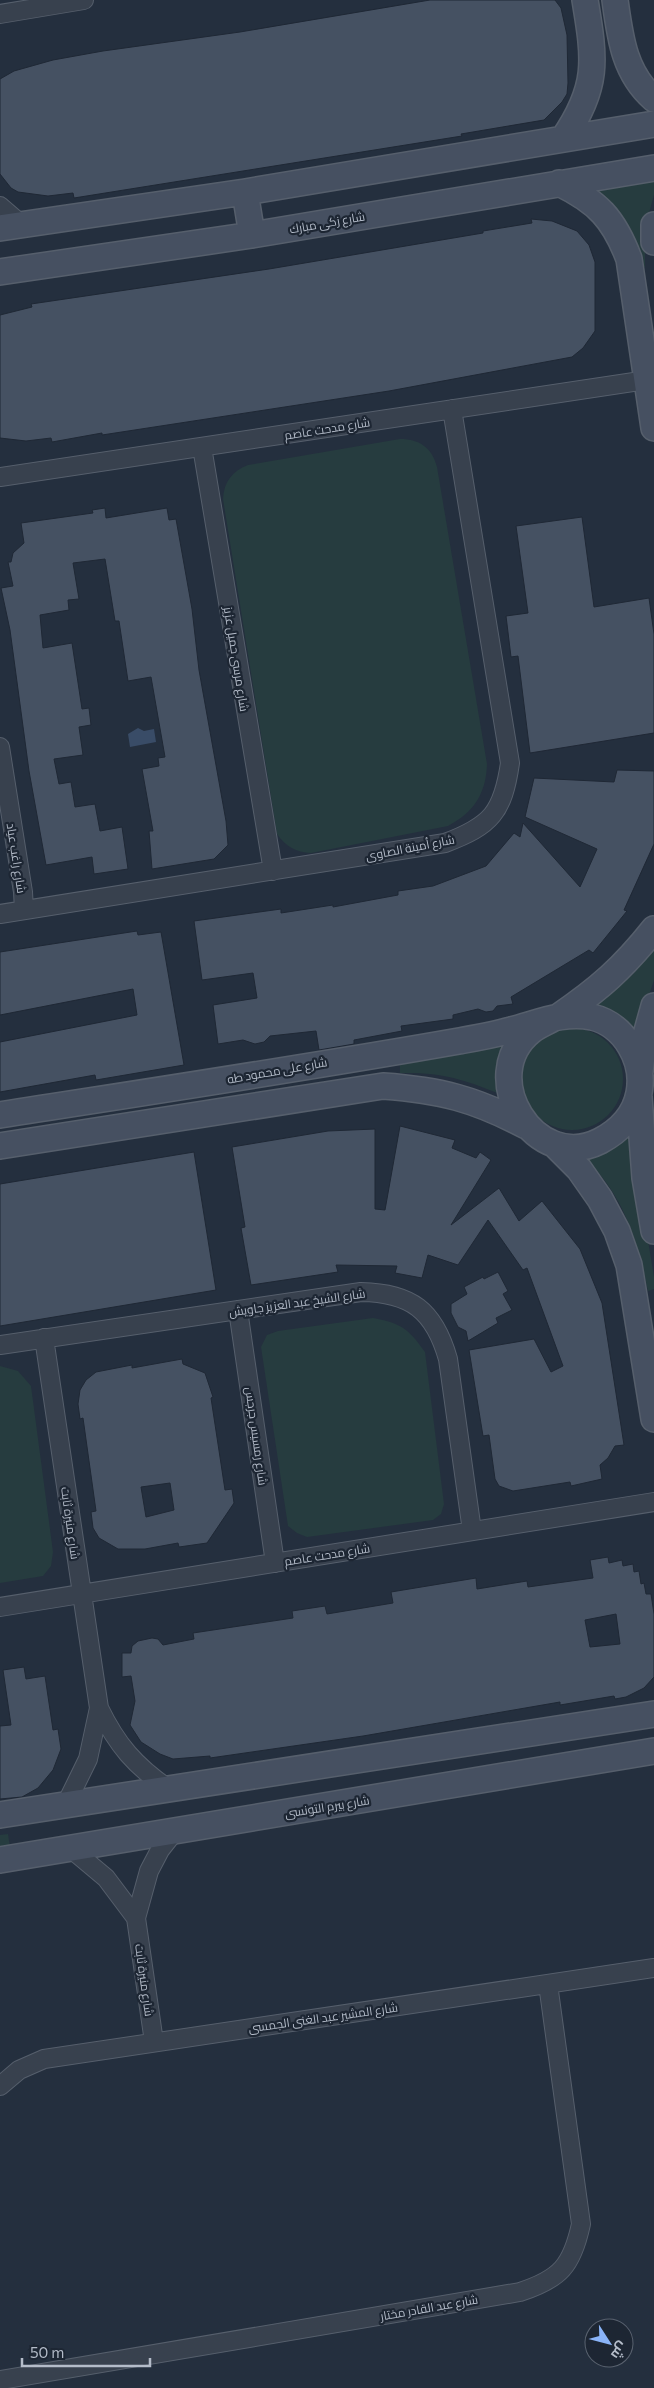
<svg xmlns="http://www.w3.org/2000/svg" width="654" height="2388" viewBox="0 0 654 2388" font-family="Commissioner,Cairo,sans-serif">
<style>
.green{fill:#263c3f}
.water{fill:#394c67}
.building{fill:#455162;stroke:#1f2835;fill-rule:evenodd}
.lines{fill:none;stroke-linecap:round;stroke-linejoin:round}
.street-casing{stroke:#565f6c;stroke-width:20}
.secondary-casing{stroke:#565f6c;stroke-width:28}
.street{stroke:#38414e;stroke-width:18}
.secondary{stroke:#465061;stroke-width:25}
.labels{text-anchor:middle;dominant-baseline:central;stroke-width:4.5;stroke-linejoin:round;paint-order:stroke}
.street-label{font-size:12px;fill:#b4bcc9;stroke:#1d2633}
</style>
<rect width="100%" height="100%" fill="#242f3e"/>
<path class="green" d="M 654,181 L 654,195 L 645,227 L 645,267 L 640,266 L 598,190 Z
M 400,439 C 420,439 432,448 437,467 L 487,764 C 486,794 474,812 448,826 L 311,853 C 296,852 286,847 277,834 L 223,499 C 224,482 232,471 248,465 Z
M 654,950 L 654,980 L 635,1037 L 589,1008 L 632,975 Z
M521 1079a51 51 0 1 1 102 0a51 51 0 1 1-102 0Z
M 505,1044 L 500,1094 C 463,1079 441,1072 400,1073 L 400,1062 Z
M 633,1130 L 638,1179 L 654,1277 L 654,1289 L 648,1291 C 637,1240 623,1192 582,1156 Z
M 373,1318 C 401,1323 409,1329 425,1352 L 444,1504 L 441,1514 L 433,1520 L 307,1537 L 297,1533 L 288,1526 L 261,1347 L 267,1335 L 278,1331 Z
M 0,1366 L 18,1371 L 31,1386 L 53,1552 L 51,1566 L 43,1576 L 0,1583 Z
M 8,1834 L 10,1847 L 0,1849 L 0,1835 Z"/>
<path class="water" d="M 138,728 L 144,731 L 154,729 L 156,742 L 130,747 L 128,734 Z"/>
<path class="building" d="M 430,0 L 555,0 L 561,8 L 567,35 L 568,83 L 567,94 L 562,102 L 544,120 L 461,134 L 462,136 L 74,198 L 73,193 L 48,196 L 18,192 L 11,188 L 0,174 L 0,79 L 14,71 L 53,60 L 103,51 L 240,32 Z
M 531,219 L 552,221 L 577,231 L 589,245 L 595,262 L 595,331 L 583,348 L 572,357 L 389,391 L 102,435 L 102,433 L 52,442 L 51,438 L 26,441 L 0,438 L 0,315 L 32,307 L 31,304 L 269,269 L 483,233 L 483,231 L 532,223 Z
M 105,508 L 106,518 L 167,508 L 169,520 L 176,519 L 192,609 L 199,670 L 226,821 L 228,845 L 214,859 L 152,869 L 149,831 L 153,831 L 142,769 L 159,766 L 158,758 L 165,757 L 151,677 L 128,681 L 119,621 L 115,621 L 105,559 L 73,563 L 79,599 L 68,600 L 69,610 L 40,615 L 43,648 L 72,643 L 82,709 L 89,708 L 91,725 L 79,727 L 83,755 L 54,759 L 59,784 L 71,782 L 75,807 L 95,804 L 100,831 L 122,827 L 128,869 L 94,874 L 92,857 L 46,865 L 29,771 L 10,630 L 1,588 L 13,586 L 8,562 L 11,562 L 13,553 L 24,543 L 21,523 L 93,513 L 92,510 Z
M 582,517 L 594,607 L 649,598 L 654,634 L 654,733 L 530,753 L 518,656 L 511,657 L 506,616 L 528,613 L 516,526 Z
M 617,770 L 654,771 L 654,844 L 624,910 L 627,911 L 593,953 L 589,950 L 511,997 L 513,1004 L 497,1006 L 493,1011 L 486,1012 L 478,1009 L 453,1015 L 453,1019 L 401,1026 L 402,1031 L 354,1040 L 354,1044 L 319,1050 L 316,1031 L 270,1036 L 264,1042 L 255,1044 L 243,1040 L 218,1044 L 213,1005 L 257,998 L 253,973 L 202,980 L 194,921 L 281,909 L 281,913 L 333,905 L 333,907 L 398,895 L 398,891 L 433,886 L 486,866 L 514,833 L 520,837 L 523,823 L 580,887 L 597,849 L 525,817 L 534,778 L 614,782 Z
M 137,931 L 138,935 L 161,932 L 184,1065 L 96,1080 L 95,1075 L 0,1092 L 0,1042 L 137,1015 L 133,989 L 0,1015 L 0,952 Z
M 400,1126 L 455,1140 L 452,1148 L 476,1158 L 480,1152 L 491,1160 L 451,1225 L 499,1188 L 519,1221 L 542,1201 L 580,1249 L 602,1303 L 624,1445 L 615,1446 L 608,1458 L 600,1465 L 602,1479 L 571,1486 L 570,1482 L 513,1491 L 499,1486 L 495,1479 L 489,1435 L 483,1436 L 469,1350 L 534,1339 L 551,1372 L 563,1366 L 527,1268 L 523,1270 L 488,1220 L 458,1265 L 428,1255 L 422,1278 L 395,1273 L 397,1266 L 336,1265 L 338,1272 L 251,1285 L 241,1228 L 245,1227 L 232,1147 L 328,1131 L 375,1129 L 375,1209 L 385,1210 Z
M 194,1152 L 216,1290 L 0,1326 L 0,1184 Z
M 498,1272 L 508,1291 L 503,1294 L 512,1310 L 496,1318 L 498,1323 L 468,1341 L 466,1331 L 458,1327 L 451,1313 L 451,1304 L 467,1294 L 464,1287 L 483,1277 L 484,1279 Z
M 182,1359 L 183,1364 L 205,1373 L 213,1397 L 211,1398 L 225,1490 L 232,1489 L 234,1503 L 207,1543 L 179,1547 L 178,1543 L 145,1549 L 118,1549 L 99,1538 L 93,1528 L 91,1512 L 96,1511 L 83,1418 L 80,1419 L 78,1404 L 80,1390 L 86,1380 L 96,1372 L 132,1365 L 132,1368 ZM 170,1483 L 174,1510 L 146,1517 L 141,1487 Z
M 608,1557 L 609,1563 L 622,1560 L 623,1566 L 633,1564 L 634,1572 L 639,1571 L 641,1584 L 644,1583 L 646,1594 L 651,1594 L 654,1614 L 654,1677 L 644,1688 L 626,1697 L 615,1699 L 614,1696 L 560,1705 L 560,1702 L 363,1736 L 210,1758 L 210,1756 L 173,1759 L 160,1754 L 141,1742 L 130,1725 L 135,1701 L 131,1676 L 122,1677 L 122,1653 L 131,1653 L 132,1646 L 138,1641 L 152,1638 L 158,1639 L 163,1645 L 194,1639 L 193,1633 L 293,1618 L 292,1611 L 325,1606 L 327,1614 L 393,1603 L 391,1592 L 476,1578 L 477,1589 L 527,1581 L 528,1587 L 593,1578 L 590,1560 ZM 616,1614 L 620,1644 L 590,1647 L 585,1620 Z
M 24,1667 L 26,1679 L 45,1676 L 53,1730 L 58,1729 L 61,1749 L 53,1770 L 38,1788 L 22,1797 L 0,1799 L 0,1726 L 11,1725 L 3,1670 Z"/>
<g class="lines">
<g class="street-casing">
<path id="street" d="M 0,14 L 84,0
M 0,206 L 22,225
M 202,447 L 273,871
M 0,477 L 654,379
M 0,747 L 23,892 L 24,910
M 0,914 L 445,843 C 491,826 503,812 510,763 L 452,409
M 238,1310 L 275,1563
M 44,1338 L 99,1708 L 88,1759 L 65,1806
M 0,1345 L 361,1292 C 411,1293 434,1310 448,1359 L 472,1531
M 0,1607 L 654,1502
M 99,1708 C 117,1745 135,1766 170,1790
M 69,1847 L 106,1878 L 136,1918
M 154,2042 L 136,1918 L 149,1871 L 160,1850 L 175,1831
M 0,2086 L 19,2070 L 44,2059 L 654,1968
M 1,2380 L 520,2292 C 560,2279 572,2266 581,2224 L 548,1984"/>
</g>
<g class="secondary-casing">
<path id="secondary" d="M 615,0 C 620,37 624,73 654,99
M 563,139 C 599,87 595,60 585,0
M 559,183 C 598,202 614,219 629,259 L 654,428
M 245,192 L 252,235
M 654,225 L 654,242
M 0,228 L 245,192 L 654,124
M 0,272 L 252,235 L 654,168
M 558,1017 C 599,989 623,968 654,929
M 640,1071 L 644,1042 L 654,1006
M 639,1097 L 645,1178 L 654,1231
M 0,1115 C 153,1091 306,1068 459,1041 C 476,1038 494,1035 511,1030 C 538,1023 564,1011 592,1017 C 625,1025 645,1061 639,1093 C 635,1115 619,1131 600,1141 C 535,1174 475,1076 531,1031 C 537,1026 545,1023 552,1019
M 554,1144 L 579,1169 L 600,1199 L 617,1231 L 629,1265 L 654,1419
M 0,1146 L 383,1086 C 440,1090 475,1099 526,1126
M 0,1815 L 654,1714
M 0,1860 L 654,1751"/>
</g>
<use href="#street" class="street"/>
<use href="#secondary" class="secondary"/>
</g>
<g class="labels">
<g class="street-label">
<text transform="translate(327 222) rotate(-10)">شارع زكى مبارك</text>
<text transform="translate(327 428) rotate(-9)">شارع مدحت عاصم</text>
<text transform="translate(237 659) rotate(81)">شارع مرسى جميل عزيز</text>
<text transform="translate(410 847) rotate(-11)">شارع أمينة الصاوى</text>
<text transform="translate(17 858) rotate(81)">شارع راغب عياد</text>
<text transform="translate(277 1070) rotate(-10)">شارع على محمود طه</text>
<text transform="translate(297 1302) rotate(-8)">شارع الشيخ عبد العزيز جاويش</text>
<text transform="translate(257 1436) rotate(82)">شارع رمسيس جرجس</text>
<text transform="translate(71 1523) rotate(82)">شارع منيرة ثابت</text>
<text transform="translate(327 1554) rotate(-9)">شارع مدحت عاصم</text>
<text transform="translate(327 1806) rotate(-9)">شارع بيرم التونسى</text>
<text transform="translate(145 1980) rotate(82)">شارع منيرة ثابت</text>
<text transform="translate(323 2017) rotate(-8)">شارع المشير عبد الغنى الجمسى</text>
<text transform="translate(429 2307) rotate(-10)">شارع عبد القادر مختار</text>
</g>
</g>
<g transform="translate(609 2343) rotate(126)"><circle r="24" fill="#1d2633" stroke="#59626f"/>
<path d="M0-4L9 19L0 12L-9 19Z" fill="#8ab4f8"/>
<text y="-8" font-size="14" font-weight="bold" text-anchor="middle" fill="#b4bcc9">ش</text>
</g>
<path d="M22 2358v8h128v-8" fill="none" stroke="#b4bcc9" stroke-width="2.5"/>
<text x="30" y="2358" font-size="15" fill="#b4bcc9" stroke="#1d2633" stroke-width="4" paint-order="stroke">50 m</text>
</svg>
